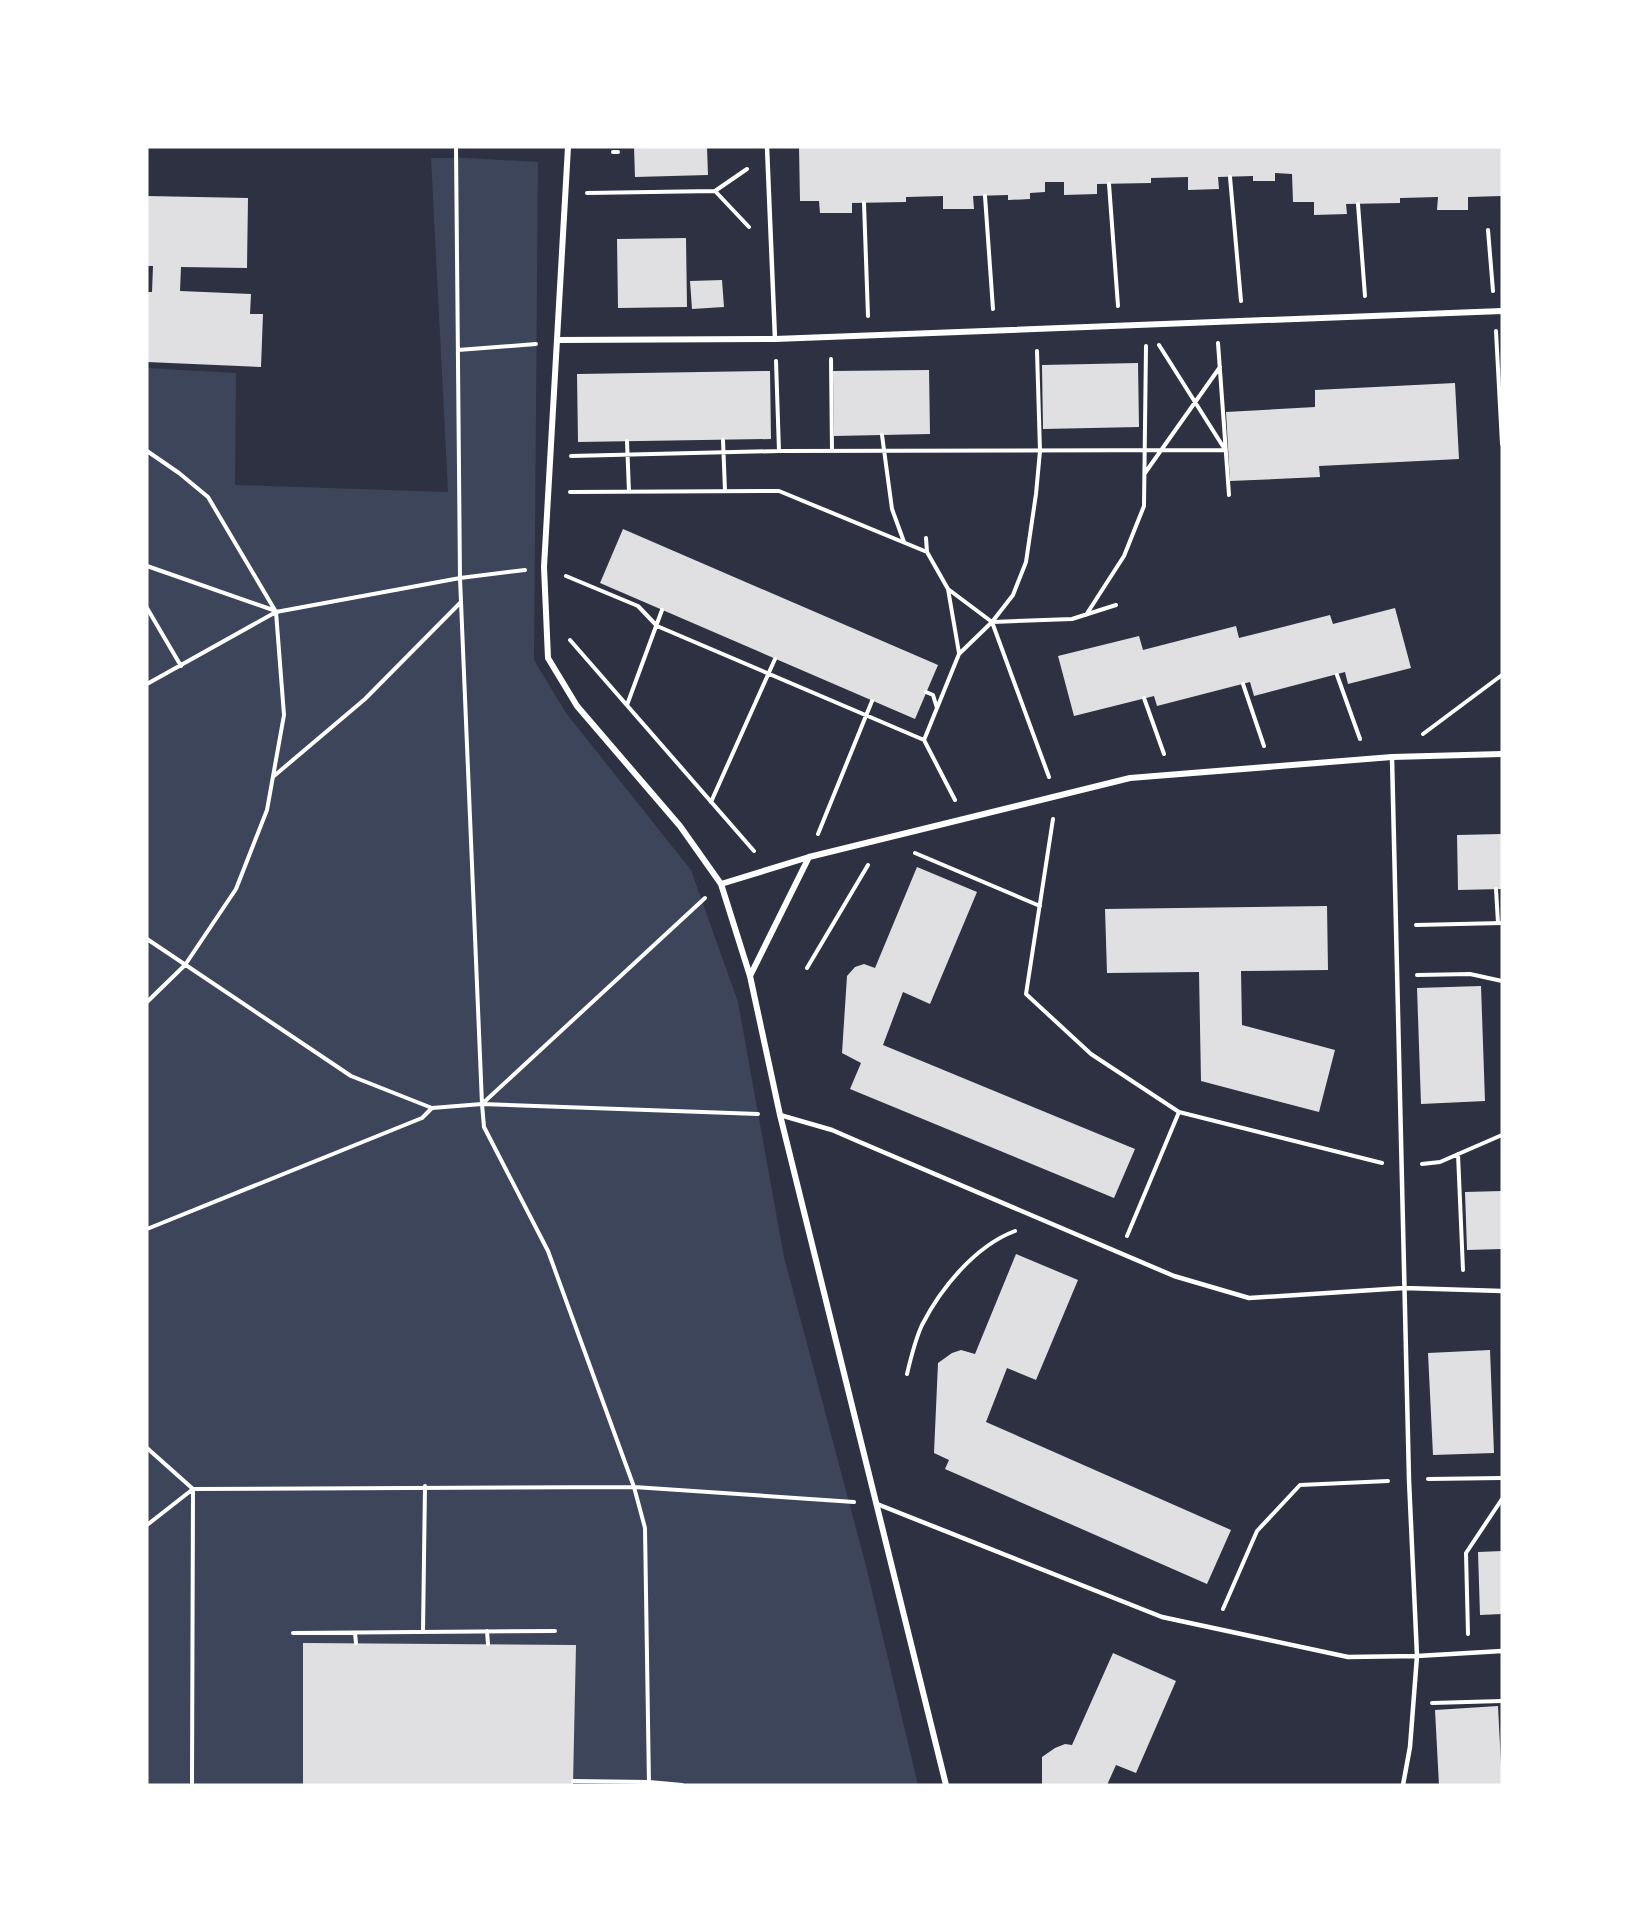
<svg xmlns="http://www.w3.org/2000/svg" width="1649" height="1932" viewBox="0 0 1649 1932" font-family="Raleway,sans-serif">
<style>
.green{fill:#3c4559}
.building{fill:#e0e0e3}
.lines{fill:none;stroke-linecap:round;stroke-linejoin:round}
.path{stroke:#fff;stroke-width:4}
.service{stroke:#fff;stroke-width:4.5}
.minor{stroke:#fff;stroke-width:6}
</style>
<rect width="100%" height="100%" fill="#2d3142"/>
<path class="green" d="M 431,158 L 466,158 L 538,162 L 534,660 L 566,713 L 691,870 L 738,1002 L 784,1257 L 866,1566 L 918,1785 L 147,1785 L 147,368 L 236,373 L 235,485 L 448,492 Z"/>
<path class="building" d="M 634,147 L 707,147 L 708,175 L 635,177 Z
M 799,147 L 1502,147 L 1502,196 L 1468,197 L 1468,210 L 1437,210 L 1438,197 L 1400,198 L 1400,203 L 1346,204 L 1347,214 L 1314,215 L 1314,202 L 1293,202 L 1292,174 L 1275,173 L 1275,181 L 1253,181 L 1253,176 L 1218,177 L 1219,189 L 1188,190 L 1188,177 L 1151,178 L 1151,183 L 1097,184 L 1097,194 L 1064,195 L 1064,182 L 1045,182 L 1045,192 L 1030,193 L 1030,199 L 1008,200 L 1008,195 L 973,196 L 974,209 L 943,209 L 943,196 L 906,197 L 906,202 L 852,203 L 852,213 L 820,213 L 819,201 L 800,201 Z
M 147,196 L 248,198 L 247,268 L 181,267 L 180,291 L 251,294 L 250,314 L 263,314 L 261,367 L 147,362 L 147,292 L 152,292 L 153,266 L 147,266 Z
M 686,238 L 687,307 L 618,308 L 617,239 Z
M 722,280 L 724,307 L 692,309 L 690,281 Z
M 1138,363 L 1139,427 L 1043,429 L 1042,365 Z
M 929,370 L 930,434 L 834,436 L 833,371 Z
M 770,371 L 771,439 L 578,442 L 577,374 Z
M 1455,383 L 1459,459 L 1319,466 L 1320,477 L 1230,481 L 1226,412 L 1315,407 L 1315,390 Z
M 623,529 L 938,665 L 915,719 L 600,583 Z
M 1395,608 L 1411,668 L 1348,684 L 1345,672 L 1254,696 L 1250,682 L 1157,706 L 1154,696 L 1074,716 L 1058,656 L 1139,636 L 1143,650 L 1236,626 L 1239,638 L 1330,615 L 1333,624 Z
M 1502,834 L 1502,889 L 1458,890 L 1457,835 Z
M 917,867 L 977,892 L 930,1004 L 903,992 L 883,1045 L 1135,1149 L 1114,1198 L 850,1089 L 861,1063 L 842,1053 L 847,976 L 855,967 L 864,964 L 875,968 Z
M 1327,906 L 1328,970 L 1241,971 L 1242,1025 L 1335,1050 L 1319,1112 L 1201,1081 L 1199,972 L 1107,973 L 1105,909 Z
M 1481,986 L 1485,1101 L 1421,1104 L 1417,988 Z
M 1502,1191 L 1502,1249 L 1467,1250 L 1465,1192 Z
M 1016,1254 L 1078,1280 L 1036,1380 L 1007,1368 L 986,1422 L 1231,1530 L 1207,1584 L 945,1469 L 949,1460 L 934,1453 L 938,1363 L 952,1353 L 961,1350 L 975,1354 Z
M 1490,1350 L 1494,1453 L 1433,1455 L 1428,1353 Z
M 1502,1551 L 1502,1614 L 1480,1615 L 1478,1552 Z
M 303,1643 L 576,1645 L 573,1785 L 303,1785 Z
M 1113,1653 L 1176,1681 L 1136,1773 L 1116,1765 L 1107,1785 L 1042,1785 L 1042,1757 L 1055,1748 L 1065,1744 L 1072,1745 Z
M 1498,1706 L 1502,1785 L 1439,1785 L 1435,1710 Z"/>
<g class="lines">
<path class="path" d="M 456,147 L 460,578 L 525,570
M 613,152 L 618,152
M 1230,177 L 1241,301
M 1109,184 L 1118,306
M 715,191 L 749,227
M 587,193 L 715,191 L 747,169
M 985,196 L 993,309
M 864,203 L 868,316
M 1358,204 L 1365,296
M 1488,230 L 1493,291
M 1496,331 L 1502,444
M 1218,343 L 1229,495
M 1159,345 L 1224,448
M 458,350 L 536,344
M 831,359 L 832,451
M 882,435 L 892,509 L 904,542
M 723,440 L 725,491
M 627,441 L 629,492
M 147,451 L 179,473 L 208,497 L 276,612 L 284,715 L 267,810 L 236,889 L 185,965 L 147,1002
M 779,451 L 1226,450
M 571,456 L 779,451 L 776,361
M 1145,473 L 1220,367
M 570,492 L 779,491 L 927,552
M 926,538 L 927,552 L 948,589 L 959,653
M 147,566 L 276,611
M 566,576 L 638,606 L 657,626 L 924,740 L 955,800
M 948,589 L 992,622 L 1072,619 L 1116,605
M 147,608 L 181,666
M 1086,615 L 1124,556 L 1144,506 L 1146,346
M 992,622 L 1049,777
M 570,640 L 754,851
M 1337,675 L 1360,739
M 147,684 L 276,612 L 460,578 L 482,1104 L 484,1127 L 548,1251 L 634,1487 L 645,1528 L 649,1785
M 1243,684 L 1264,746
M 926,692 L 933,695 L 937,708
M 1144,698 L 1164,754
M 627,705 L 662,610
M 1423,734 L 1502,675
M 924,740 L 959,654 L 992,622 L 1013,595 L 1026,562 L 1036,494 L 1040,451 L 1037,351
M 274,776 L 365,699 L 461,602
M 711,802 L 775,659
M 1053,819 L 1026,994 L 1091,1054 L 1179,1112 L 1382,1163
M 818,834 L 872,701
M 915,853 L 1040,906
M 1496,889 L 1498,923
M 1416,925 L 1502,923
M 147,939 L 351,1076 L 432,1108 L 482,1104 L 758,1114
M 807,968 L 868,865
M 1417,975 L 1470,974 L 1502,981
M 482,1104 L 705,898
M 1458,1154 L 1463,1270
M 1422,1164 L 1440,1162 L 1502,1135
M 147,1229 L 422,1118 L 432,1108
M 1127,1236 L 1179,1112
M 907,1374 C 911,1357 915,1340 922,1325 C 941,1288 975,1246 1015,1231
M 147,1448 L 193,1489 L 192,1785
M 1428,1479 L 1502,1478
M 147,1525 L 193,1489 L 634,1487 L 854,1502
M 1223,1609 L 1257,1531 L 1300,1485 L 1388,1481
M 487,1631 L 488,1644
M 423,1632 L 425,1486
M 293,1633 L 555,1631
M 355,1633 L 356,1643
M 1468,1634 L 1466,1553 L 1502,1499
M 1432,1703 L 1502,1701
M 573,1781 L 649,1782 L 682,1785"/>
<path class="service" d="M 767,147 L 775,339
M 1392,757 L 1409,1480 L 1417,1656 L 1410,1747 L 1403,1785
M 780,1115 L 832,1130 L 855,1140 L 1174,1276 L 1249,1298 L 1404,1288 L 1502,1291
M 877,1504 L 1162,1617 L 1348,1657 L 1417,1656 L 1502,1651"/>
<path class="minor" d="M 568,147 L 544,567 L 548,658 L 577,706 L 680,826 L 721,884 L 750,976 L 780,1115 L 946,1785
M 557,340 L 775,339 L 1502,311
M 721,884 L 809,857 L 1130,778 L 1392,757 L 1502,754
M 750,976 L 809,857"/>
</g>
<rect width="1649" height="1932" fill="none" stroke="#ffffff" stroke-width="297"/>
</svg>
